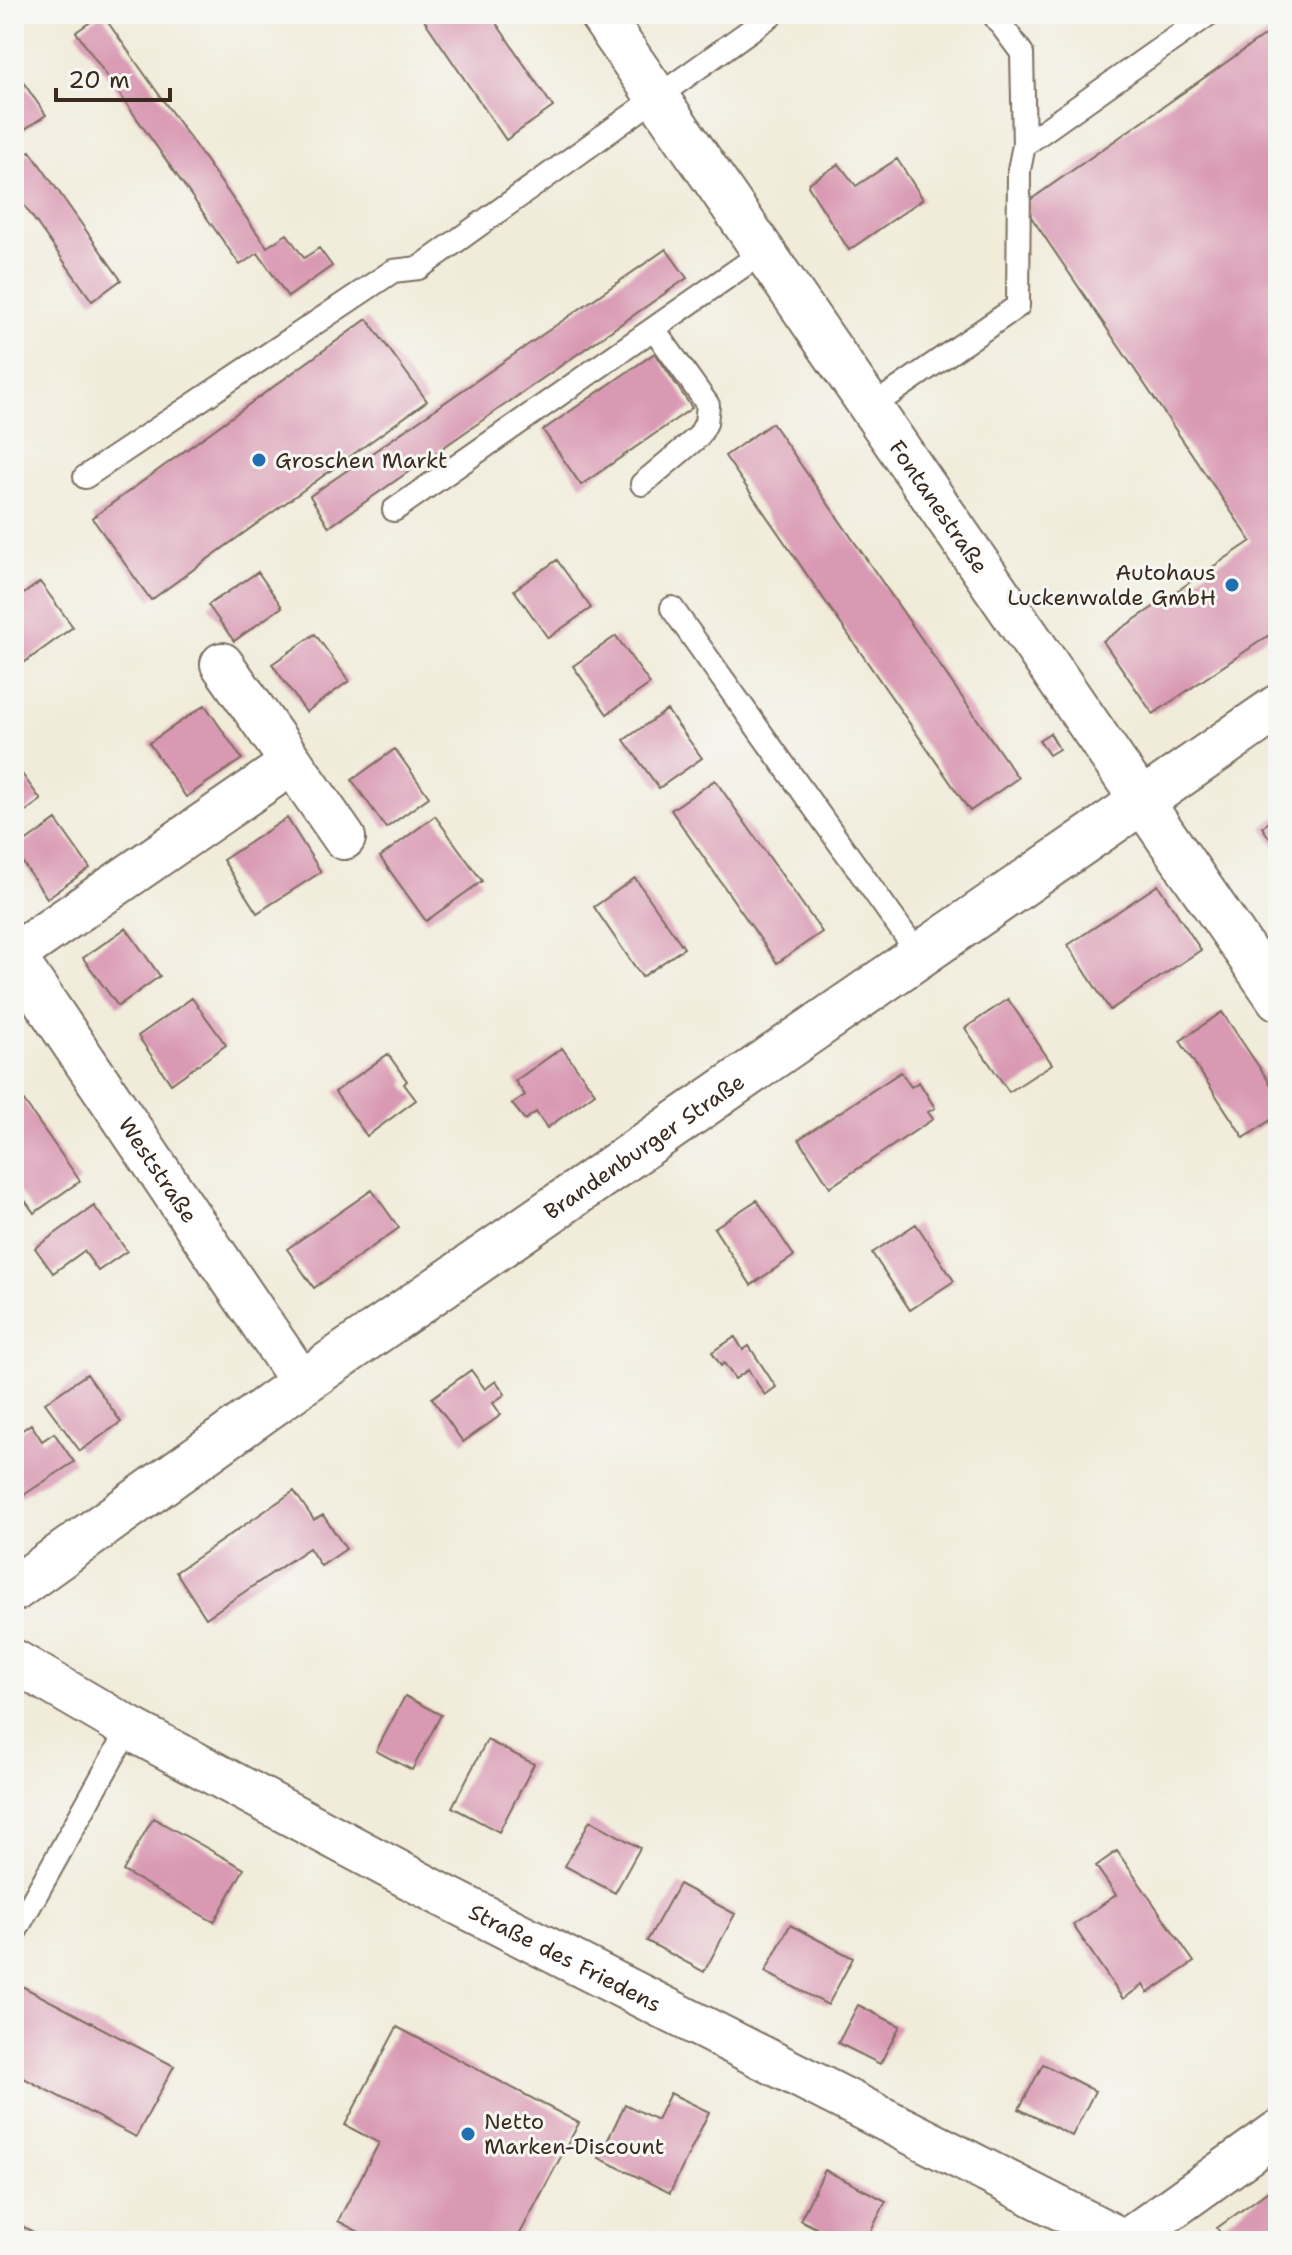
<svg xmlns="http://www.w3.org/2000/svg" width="1292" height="2255" viewBox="0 0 1292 2255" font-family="'Shantell Sans',sans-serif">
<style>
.building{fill:#d999b2}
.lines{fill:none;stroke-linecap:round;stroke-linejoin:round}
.service-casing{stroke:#7b6e60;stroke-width:26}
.minor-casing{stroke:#7b6e60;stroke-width:46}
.tertiary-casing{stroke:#7b6e60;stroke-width:48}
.service{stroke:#fff;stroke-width:22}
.minor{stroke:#fff;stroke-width:42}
.tertiary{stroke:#fff;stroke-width:44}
.poi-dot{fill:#1f6fb2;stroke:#f6f6f2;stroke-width:3}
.labels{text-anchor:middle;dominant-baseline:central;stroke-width:6;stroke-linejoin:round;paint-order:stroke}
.poi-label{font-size:22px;fill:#3b2a1e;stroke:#f6f6f2;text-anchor:start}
.street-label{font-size:22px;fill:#3b2a1e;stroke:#f6f6f2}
</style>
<rect width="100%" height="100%" fill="#f6f6f2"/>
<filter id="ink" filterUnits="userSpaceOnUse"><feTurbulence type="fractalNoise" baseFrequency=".0125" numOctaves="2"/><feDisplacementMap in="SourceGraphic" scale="16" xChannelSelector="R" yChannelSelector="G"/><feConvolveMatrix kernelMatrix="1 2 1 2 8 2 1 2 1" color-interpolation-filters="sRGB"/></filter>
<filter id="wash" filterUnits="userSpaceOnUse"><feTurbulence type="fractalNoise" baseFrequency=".006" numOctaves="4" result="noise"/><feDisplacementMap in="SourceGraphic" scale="32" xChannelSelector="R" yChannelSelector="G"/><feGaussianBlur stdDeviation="1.8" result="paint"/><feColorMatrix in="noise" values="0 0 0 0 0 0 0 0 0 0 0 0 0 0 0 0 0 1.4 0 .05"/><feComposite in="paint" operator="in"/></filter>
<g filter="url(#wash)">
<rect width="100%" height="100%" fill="#f1ecda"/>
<g id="blocks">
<path class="building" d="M 102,14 L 267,247 L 287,234 L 304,258 L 319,248 L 332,266 L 288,297 L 258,253 L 240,265 L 76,32 Z
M 420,14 L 490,14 L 553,107 L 506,140 Z
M 1278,26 L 1278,629 L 1153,714 L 1103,641 L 1251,541 L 1023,205 Z
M 14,69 L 46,115 L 16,135 L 14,132 Z
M 30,151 L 121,280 L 92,301 L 14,191 L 14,162 Z
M 897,159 L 923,199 L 849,250 L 808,186 L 809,183 L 839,164 L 856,186 Z
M 666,249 L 687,278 L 329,527 L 310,496 Z
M 367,319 L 427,401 L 151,600 L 92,518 Z
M 655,353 L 692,408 L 581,485 L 543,430 Z
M 772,423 L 1018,778 L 970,811 L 725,456 Z
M 557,560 L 591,608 L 548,638 L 514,590 Z
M 258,572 L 282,607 L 234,641 L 208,605 Z
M 40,582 L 73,627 L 14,670 L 14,601 Z
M 315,634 L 349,681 L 306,712 L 272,664 Z
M 616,636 L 650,684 L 607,714 L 573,666 Z
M 205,705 L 242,759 L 186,797 L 149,743 Z
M 667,710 L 702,758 L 659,788 L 624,740 Z
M 1050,733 L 1059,749 L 1049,755 L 1039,740 Z
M 395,749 L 429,797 L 386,828 L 352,780 Z
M 14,763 L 41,800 L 14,820 Z
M 715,780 L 822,932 L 777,963 L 671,810 Z
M 435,816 L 482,881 L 426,921 L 380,857 Z
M 1278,816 L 1278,851 L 1262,827 Z
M 287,818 L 321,872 L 257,913 L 223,860 Z
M 56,820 L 90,868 L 47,898 L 14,850 Z
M 635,878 L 684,948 L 642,977 L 594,907 Z
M 1158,885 L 1201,950 L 1110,1010 L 1068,945 Z
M 126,928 L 160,976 L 118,1006 L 83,958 Z
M 192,998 L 226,1045 L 171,1084 L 138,1036 Z
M 1008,999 L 1052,1064 L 1009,1092 L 965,1028 Z
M 1222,1012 L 1278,1095 L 1278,1115 L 1244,1138 L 1180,1041 Z
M 562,1048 L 595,1093 L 547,1128 L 536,1112 L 525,1120 L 512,1104 L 525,1095 L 515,1081 Z
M 388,1054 L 407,1081 L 404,1084 L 416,1100 L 367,1136 L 335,1092 Z
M 901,1072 L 911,1087 L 919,1082 L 935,1108 L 928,1112 L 933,1119 L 830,1187 L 799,1139 Z
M 21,1097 L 80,1181 L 34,1213 L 14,1185 L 14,1102 Z
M 372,1190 L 399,1228 L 314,1288 L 287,1249 Z
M 757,1200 L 794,1256 L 751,1285 L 714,1228 Z
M 94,1206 L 127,1251 L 98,1271 L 84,1251 L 53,1273 L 35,1248 Z
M 916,1224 L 954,1281 L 910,1310 L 872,1253 Z
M 735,1337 L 743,1350 L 749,1346 L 776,1387 L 765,1395 L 748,1370 L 735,1379 L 724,1363 L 721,1366 L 712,1352 Z
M 471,1370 L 485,1389 L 496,1381 L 505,1394 L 493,1403 L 501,1415 L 463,1442 L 432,1398 Z
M 87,1374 L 121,1422 L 80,1451 L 45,1403 Z
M 31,1424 L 42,1441 L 54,1433 L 74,1462 L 19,1498 L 14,1491 L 14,1436 Z
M 294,1491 L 314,1520 L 323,1515 L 346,1549 L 321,1566 L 309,1548 L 206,1618 L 176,1572 Z
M 405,1696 L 441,1715 L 412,1770 L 376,1751 Z
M 487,1740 L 534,1764 L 499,1832 L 452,1807 Z
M 153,1818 L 244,1869 L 214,1922 L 123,1871 Z
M 590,1820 L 640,1848 L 615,1893 L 565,1866 Z
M 1117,1851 L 1194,1962 L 1148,1993 L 1143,1985 L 1123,1999 L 1073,1925 L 1116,1895 L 1096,1866 Z
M 679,1884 L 735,1914 L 704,1972 L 647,1941 Z
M 790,1925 L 853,1958 L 828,2005 L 765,1972 Z
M 14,1982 L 174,2066 L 136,2137 L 14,2073 Z
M 858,2005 L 900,2026 L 880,2064 L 838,2043 Z
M 397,2027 L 579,2123 L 516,2241 L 376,2241 L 338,2221 L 379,2143 L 345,2125 Z
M 1043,2064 L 1095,2091 L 1072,2136 L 1019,2109 Z
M 670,2093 L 709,2112 L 670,2193 L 599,2158 L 625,2104 L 657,2120 Z
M 825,2170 L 886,2201 L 866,2241 L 842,2241 L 800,2220 Z
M 1278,2184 L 1278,2228 L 1260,2241 L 1226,2241 L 1217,2228 Z
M 14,2222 L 50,2241 L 14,2241 Z"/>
</g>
</g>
<g filter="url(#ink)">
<use href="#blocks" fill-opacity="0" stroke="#7b6e60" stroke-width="2"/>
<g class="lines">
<g class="service-casing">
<path id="service" d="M 1024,145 L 1209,14
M 870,408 L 1018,306 L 1019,170 L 1024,145 L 1022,53 L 993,14
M 85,477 L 393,271 L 419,268 L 773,14
M 642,484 L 699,436 L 706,423 L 708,405 L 654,329
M 394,510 L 763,252
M 672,608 L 920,956
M 14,1934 L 129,1728"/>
</g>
<g class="minor-casing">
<g id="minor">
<path id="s1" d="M 600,14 L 1278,999"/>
<path d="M 292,763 L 344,838"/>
<path d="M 14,955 L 292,763 L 222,664"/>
<path id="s2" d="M 14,956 L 302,1383"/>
<path id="s3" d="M 14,1661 L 129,1728 L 440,1894 L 1124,2241"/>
<path d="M 1126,2241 L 1278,2132"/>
</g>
</g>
<g class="tertiary-casing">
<g id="tertiary">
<path id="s4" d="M 14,1589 L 302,1383 L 1278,707"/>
</g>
</g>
<use href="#service" class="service"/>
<use href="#minor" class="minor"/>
<use href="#tertiary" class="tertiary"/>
</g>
</g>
<g class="poi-dot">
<circle cx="259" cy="460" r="8"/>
<circle cx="1232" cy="585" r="8"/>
<circle cx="468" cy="2134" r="8"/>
</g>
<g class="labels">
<g class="poi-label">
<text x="275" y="460">Groschen Markt</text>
<text x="1216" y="572" text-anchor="end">Autohaus<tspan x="1216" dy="25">Luckenwalde GmbH</tspan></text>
<text x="484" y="2121">Netto<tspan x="484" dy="25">Marken-Discount</tspan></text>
</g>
<g class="street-label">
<text stroke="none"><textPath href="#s1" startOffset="598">Fontanestraße</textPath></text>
<text stroke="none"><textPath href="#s4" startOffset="770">Brandenburger Straße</textPath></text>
<text stroke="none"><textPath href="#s2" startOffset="258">Weststraße</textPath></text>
<text stroke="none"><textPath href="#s3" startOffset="626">Straße des Friedens</textPath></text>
</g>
</g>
<rect width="1292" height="2255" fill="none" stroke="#f6f6f2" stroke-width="48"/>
<path d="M56 88v12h114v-12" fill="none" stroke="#3b2a1e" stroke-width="4"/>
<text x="68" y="88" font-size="24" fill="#3b2a1e" stroke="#f6f6f2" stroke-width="6" paint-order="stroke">20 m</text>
</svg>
